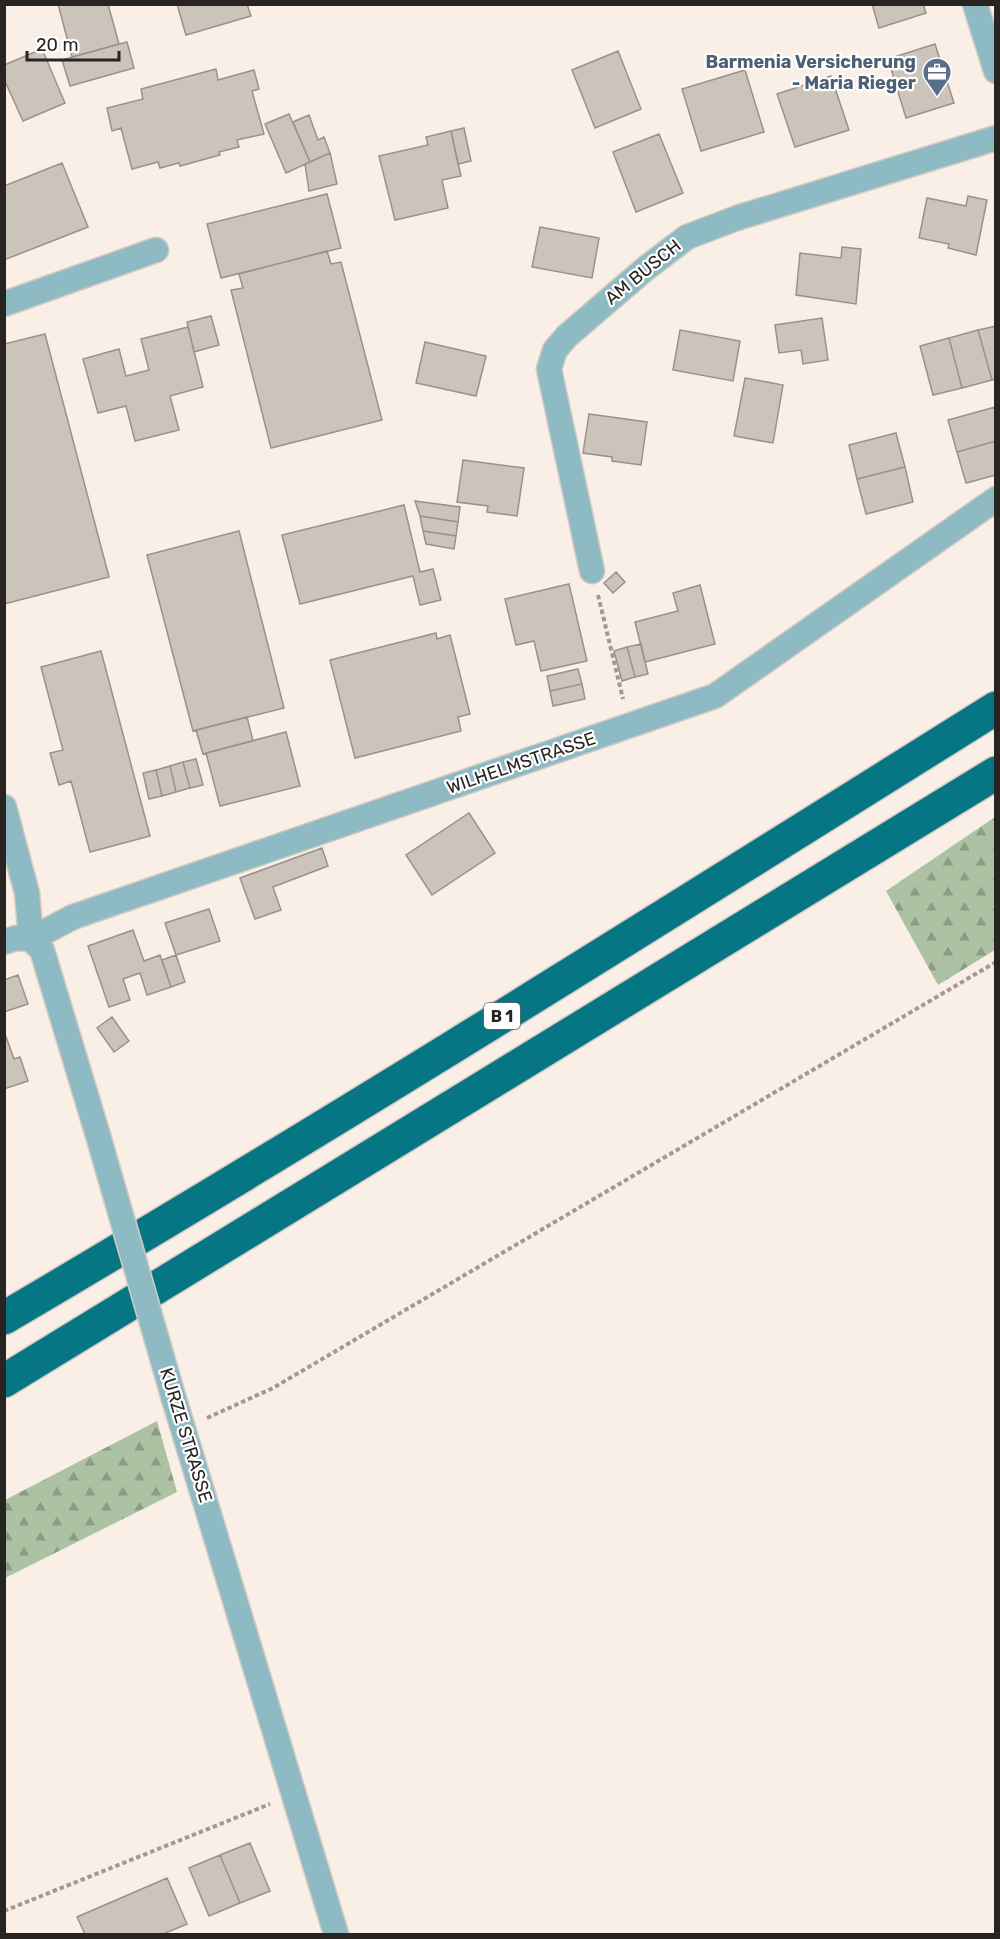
<svg xmlns="http://www.w3.org/2000/svg" width="1000" height="1939" viewBox="0 0 1000 1939" font-family="Rubik,sans-serif">
<style>
.forest{fill:url(#forest-firs)}
.building{fill:#ccc3bb;stroke:#9a928a;stroke-width:1.5}
.lines{fill:none;stroke-linecap:round;stroke-linejoin:round}
.street-casing{stroke:#d3cac3;stroke-width:27}
.highway-casing{stroke:#d3cac3;stroke-width:36}
.path{stroke:#a19a94;stroke-width:4;stroke-dasharray:4.5 3;stroke-linecap:butt}
.street{stroke:#8dbac3;stroke-width:24}
.highway{stroke:#067584;stroke-width:33}
.street-bridge-casing{stroke:#d3cac3;stroke-width:27;stroke-linecap:butt}
.street-bridge{stroke:#8dbac3;stroke-width:24}
.labels{text-anchor:middle;dominant-baseline:central;stroke-width:4.5;stroke-linejoin:round;paint-order:stroke}
.shield{fill:#fefefe;stroke:#686563;stroke-width:1.5}
.shield-label{font-size:16px;font-weight:bold;fill:#282421}
.service-label{font-size:18px;font-weight:bold;fill:#4e5e75;stroke:#fefefe;text-anchor:end}
.street-label{font-size:18px;fill:#282421;stroke:#fefefe}
</style>
<defs>
<pattern id="forest-firs" width="22" height="20" patternUnits="userSpaceOnUse" patternTransform="scale(1.5)"><rect width="22" height="20" fill="#acc2a3"/><path d="M5 1l3.5 6h-7zM16 11l3.5 6h-7z" fill="#8c9d84"/></pattern>
</defs>
<rect width="100%" height="100%" fill="#f9efe7"/>
<path class="forest" d="M 995,817 L 995,950 L 938,985 L 886,891 Z
M 157,1421 L 177,1492 L 5,1578 L 5,1500 Z"/>
<path class="building" d="M 58,4 L 108,4 L 119,44 L 72,57 Z
M 177,4 L 247,4 L 251,16 L 186,35 Z
M 872,4 L 923,4 L 926,13 L 879,28 Z
M 127,42 L 134,68 L 70,86 L 62,60 Z
M 935,44 L 954,103 L 906,118 L 888,59 Z
M 42,49 L 65,103 L 23,121 L 4,79 L 4,65 Z
M 618,51 L 641,109 L 595,128 L 572,70 Z
M 216,69 L 218,80 L 254,70 L 259,89 L 252,91 L 264,134 L 237,140 L 239,147 L 219,152 L 220,155 L 180,166 L 179,163 L 160,168 L 158,162 L 132,169 L 121,128 L 112,131 L 107,108 L 143,99 L 141,89 Z
M 745,70 L 764,132 L 701,151 L 682,89 Z
M 831,76 L 849,130 L 795,147 L 777,94 Z
M 289,114 L 310,162 L 286,173 L 265,124 Z
M 309,115 L 318,140 L 324,137 L 330,153 L 310,162 L 293,122 Z
M 464,128 L 471,161 L 458,164 L 451,131 Z
M 451,131 L 461,176 L 442,180 L 448,208 L 395,220 L 379,156 L 428,145 L 426,137 Z
M 659,134 L 683,193 L 636,212 L 613,152 Z
M 330,153 L 337,184 L 309,191 L 305,164 Z
M 62,163 L 88,227 L 4,260 L 4,186 Z
M 327,194 L 341,248 L 221,278 L 207,224 Z
M 968,196 L 987,200 L 976,255 L 948,248 L 949,244 L 919,238 L 927,198 L 966,206 Z
M 540,227 L 599,238 L 592,278 L 532,267 Z
M 842,247 L 861,249 L 856,304 L 796,295 L 800,253 L 841,258 Z
M 327,251 L 331,264 L 341,262 L 382,420 L 271,448 L 231,290 L 243,288 L 239,274 Z
M 211,316 L 219,345 L 194,352 L 187,322 Z
M 822,318 L 828,360 L 803,364 L 801,350 L 779,353 L 775,325 Z
M 996,326 L 996,379 L 992,380 L 978,330 Z
M 188,327 L 203,387 L 170,396 L 179,430 L 135,441 L 126,406 L 98,413 L 83,359 L 119,349 L 126,376 L 149,370 L 141,339 Z
M 680,330 L 740,341 L 733,381 L 673,370 Z
M 978,330 L 992,380 L 962,388 L 949,338 Z
M 45,334 L 109,577 L 4,604 L 4,344 Z
M 949,338 L 962,388 L 933,395 L 920,346 Z
M 425,342 L 486,356 L 476,396 L 416,383 Z
M 745,378 L 783,385 L 773,443 L 734,436 Z
M 995,407 L 996,441 L 957,452 L 948,420 Z
M 589,414 L 647,422 L 641,465 L 612,461 L 612,457 L 583,453 Z
M 896,433 L 905,467 L 857,479 L 849,445 Z
M 996,441 L 996,475 L 966,483 L 957,452 Z
M 463,460 L 524,468 L 517,516 L 487,512 L 488,506 L 457,502 Z
M 905,467 L 913,502 L 866,514 L 857,479 Z
M 415,501 L 460,507 L 458,522 L 420,516 Z
M 404,505 L 420,572 L 433,569 L 441,600 L 420,605 L 413,576 L 300,604 L 282,535 Z
M 420,516 L 458,522 L 456,536 L 423,531 Z
M 239,531 L 284,708 L 193,731 L 147,555 Z
M 423,531 L 456,536 L 454,549 L 426,544 Z
M 616,572 L 625,582 L 613,593 L 604,583 Z
M 569,584 L 587,661 L 541,671 L 534,641 L 516,645 L 505,599 Z
M 700,585 L 715,644 L 645,662 L 635,622 L 678,611 L 673,593 Z
M 436,633 L 437,639 L 450,635 L 470,714 L 458,717 L 461,731 L 355,758 L 330,660 Z
M 641,644 L 648,674 L 635,677 L 627,647 Z
M 627,647 L 635,677 L 622,681 L 614,651 Z
M 101,651 L 150,836 L 90,852 L 71,781 L 59,785 L 50,753 L 63,750 L 41,667 Z
M 578,669 L 582,684 L 550,691 L 547,676 Z
M 582,684 L 585,699 L 553,706 L 550,691 Z
M 247,717 L 253,741 L 203,754 L 196,730 Z
M 286,732 L 300,786 L 220,806 L 206,753 Z
M 196,759 L 203,785 L 190,788 L 183,762 Z
M 183,762 L 190,788 L 176,792 L 170,766 Z
M 170,766 L 176,792 L 162,796 L 156,770 Z
M 156,770 L 162,796 L 149,799 L 143,773 Z
M 469,813 L 495,853 L 432,895 L 406,855 Z
M 322,848 L 328,866 L 273,887 L 281,910 L 255,919 L 240,878 Z
M 209,909 L 220,941 L 176,955 L 165,923 Z
M 133,930 L 144,961 L 160,955 L 171,987 L 147,995 L 140,973 L 123,979 L 130,1000 L 109,1007 L 88,946 Z
M 176,955 L 185,982 L 171,987 L 162,960 Z
M 18,975 L 28,1004 L 4,1012 L 4,980 Z
M 112,1017 L 129,1041 L 114,1052 L 97,1028 Z
M 4,1031 L 14,1059 L 20,1057 L 28,1081 L 4,1089 Z
M 250,1843 L 270,1891 L 240,1903 L 220,1855 Z
M 220,1855 L 240,1903 L 209,1916 L 189,1868 Z
M 167,1878 L 187,1924 L 163,1934 L 85,1934 L 77,1917 Z"/>
<g class="lines">
<g class="street-casing">
<path id="street" d="M 975,4 L 996,71
M 4,304 L 156,250
M 592,571 L 549,369 L 555,350 L 567,336 L 645,269 L 687,237 L 737,218 L 996,138
M 4,807 L 27,893 L 31,939
M 31,939 L 42,950 L 97,1132
M 4,942 L 16,938 L 31,939 L 73,917 L 715,696 L 996,499
M 174,1399 L 336,1934"/>
</g>
<g class="highway-casing">
<path id="highway" d="M 4,1318 C 339,1121 667,914 996,708
M 4,1381 L 996,773"/>
</g>
<path class="path" d="M 598,595 L 623,699
M 207,1418 L 273,1388 L 996,962
M 4,1911 L 270,1804"/>
<use href="#street" class="street"/>
<use href="#highway" class="highway"/>
<g class="street-bridge-casing">
<path id="street-bridge" d="M 97,1132 L 174,1399"/>
</g>
<use href="#street-bridge" class="street-bridge"/>
</g>
<defs>
<g id="office-pin" transform="scale(1.5)"><path d="M0 17L-7.5 6A9.5 9.5 0 1 1 7.5 6Z" fill="#5c6f8a" stroke="#fefefe"/><path d="M-6-3h4V-5.5h4V-3h4V5H-6ZM-1-4.5V-3h2v-1.5ZM-6 0V1H6V0Z" fill="#fff"/></g>
</defs>
<g fill-rule="evenodd">
<use href="#office-pin" x="937" y="72"/>
</g>
<g class="labels">
<rect class="shield" x="484" y="1003" width="36" height="26" rx="4.5"/>
<g class="shield-label">
<text x="502" y="1016">B 1</text>
</g>
<g class="service-label">
<text x="916" y="62">Barmenia Versicherung<tspan x="916" dy="21">- Maria Rieger</tspan></text>
</g>
<g class="street-label">
<text transform="translate(643 272) rotate(-39)">AM BUSCH</text>
<text transform="translate(521 763) rotate(-19)">WILHELMSTRASSE</text>
<text transform="translate(186 1435) rotate(73)">KURZE STRASSE</text>
</g>
</g>
<rect width="1000" height="1939" fill="none" stroke="#282421" stroke-width="12"/>
<path d="M27 51v9h92v-9" fill="none" stroke="#282421" stroke-width="3"/>
<text x="36" y="51" font-size="18" fill="#282421" stroke="#fefefe" stroke-width="4.5" paint-order="stroke">20 m</text>
</svg>
